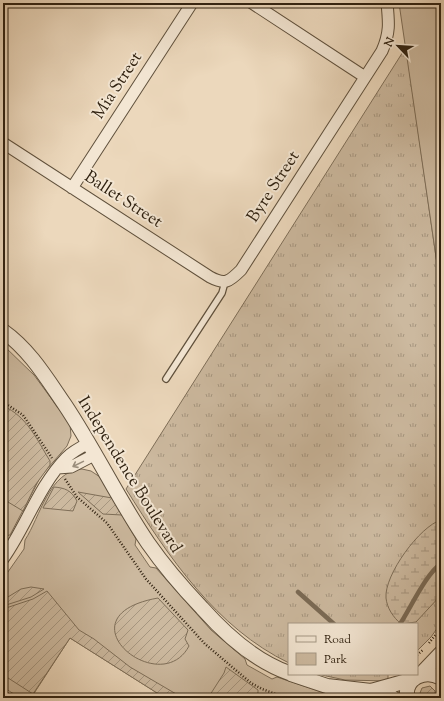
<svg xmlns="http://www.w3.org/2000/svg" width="444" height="701" viewBox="0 0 444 701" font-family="'Sorts Mill Goudy',serif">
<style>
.grass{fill:url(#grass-tufts);stroke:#7e6e58}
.wetland{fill:url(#wetland-marsh);stroke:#7e6e58}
.park{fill:#ccb99f;stroke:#7e6e58}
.garden{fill:url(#garden-furrows);stroke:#7e6e58}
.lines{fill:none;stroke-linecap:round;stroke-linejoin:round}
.stream{stroke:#7a6a55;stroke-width:4.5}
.service-casing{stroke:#5f503c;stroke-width:8}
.minor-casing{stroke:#5f503c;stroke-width:13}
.tertiary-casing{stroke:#5f503c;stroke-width:16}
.path{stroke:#302211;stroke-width:2.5;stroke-dasharray:1 2;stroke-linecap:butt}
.service{stroke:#f3e6d3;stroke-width:5.5}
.minor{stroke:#f3e6d3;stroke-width:11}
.tertiary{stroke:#f3e6d3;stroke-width:14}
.oneway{stroke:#9b8e7c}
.labels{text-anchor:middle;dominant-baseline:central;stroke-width:4;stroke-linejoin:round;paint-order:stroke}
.street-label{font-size:17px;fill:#302211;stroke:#f3e6d3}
</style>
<defs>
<pattern id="grass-tufts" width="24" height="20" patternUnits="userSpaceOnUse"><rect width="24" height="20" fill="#ccb99f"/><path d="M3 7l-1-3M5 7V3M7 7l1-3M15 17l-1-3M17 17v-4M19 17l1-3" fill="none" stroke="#a69680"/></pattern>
<pattern id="wetland-marsh" width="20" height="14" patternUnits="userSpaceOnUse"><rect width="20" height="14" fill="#ccb99f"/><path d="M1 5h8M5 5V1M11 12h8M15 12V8" fill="none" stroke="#a69680"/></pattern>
<pattern id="garden-furrows" width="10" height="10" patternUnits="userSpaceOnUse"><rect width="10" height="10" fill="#ccb99f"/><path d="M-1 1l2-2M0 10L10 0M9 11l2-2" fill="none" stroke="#a69680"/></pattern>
</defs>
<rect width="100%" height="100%" fill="#ecd8bc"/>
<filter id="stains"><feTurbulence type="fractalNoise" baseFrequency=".005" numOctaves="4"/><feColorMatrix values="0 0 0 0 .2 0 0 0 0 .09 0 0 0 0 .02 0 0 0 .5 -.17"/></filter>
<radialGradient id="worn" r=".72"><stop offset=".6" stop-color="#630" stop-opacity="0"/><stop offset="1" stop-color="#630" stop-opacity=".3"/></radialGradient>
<path class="grass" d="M 406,47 L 441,292 L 441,623 L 431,637 L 417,651 L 417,624 L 289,624 L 289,663 C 216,628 168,556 126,489 Z
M 317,674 L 388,674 L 388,681 L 345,680 Z"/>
<path class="wetland" d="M 441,520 L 441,595 L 416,622 L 401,624 C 393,617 387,608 386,598 C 384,575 420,526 441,520 Z"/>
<path class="park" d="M 399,3 L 441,3 L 441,291 Z
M 3,345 L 34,375 L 70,424 L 71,436 L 67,446 L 41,476 L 10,535 L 5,536 L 3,539 Z
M 82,469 L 91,471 L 100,477 L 136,539 L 135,545 L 150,567 L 156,568 L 211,630 L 245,659 L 247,665 L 272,679 L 277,677 L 324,693 L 359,698 L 165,698 L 70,638 L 31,698 L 20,698 L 3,687 L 3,579 L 24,549 L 25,540 C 40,517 49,471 82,469 Z"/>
<path class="garden" d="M 3,406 C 27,416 37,440 50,461 L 50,465 L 36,484 L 23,511 L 3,499 Z
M 54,487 C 65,488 71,490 77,501 L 73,511 L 43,508 Z
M 78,492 L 112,498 L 122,515 L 103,514 Z
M 31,587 L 44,589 L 31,597 L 3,606 L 3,600 L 21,589 Z
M 47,591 L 79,630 L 94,639 L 130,667 L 183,698 L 165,698 L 70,638 L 33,694 L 5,676 L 3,674 L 3,609 L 33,599 Z
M 158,598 L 188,630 L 185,639 L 189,646 C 160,701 57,616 158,598 Z
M 226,667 L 258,690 L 258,698 L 208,698 L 224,673 Z
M 430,686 L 435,691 L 435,698 L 421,698 L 420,693 L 422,688 Z"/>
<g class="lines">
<path class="stream" d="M 298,592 L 334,624
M 400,624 C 410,609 427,572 441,564"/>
<g class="service-casing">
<path id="service" d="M 166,379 L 222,293 L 225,282"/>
</g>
<g class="minor-casing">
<path id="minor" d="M 252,3 L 365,77
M 3,143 L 210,277 C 225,285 229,282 241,270 L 382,51 C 390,33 389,23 387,3
M 72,188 L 192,3
M 58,468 L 71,467 L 96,454
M 3,559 C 26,527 38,487 66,458 C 72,452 81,447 89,443
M 3,697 L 5,698"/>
</g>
<g class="tertiary-casing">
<path id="tertiary" d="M 3,331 C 30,350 47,379 65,405 C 95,450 118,499 148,543 C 164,566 183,588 202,608 C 226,635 255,661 289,673
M 291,674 L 327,686 L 371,691 L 393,698
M 420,675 L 441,653
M 371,691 L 414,679
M 407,698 C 404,677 426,669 441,678"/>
</g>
<path class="path" d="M 3,402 L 23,415 L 52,458
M 65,479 L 77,497 L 107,523 L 146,579 L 205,644 L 251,683 L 262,689 L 287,698
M 429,643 L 441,628
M 417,655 L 423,650"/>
<use href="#service" class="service"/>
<use href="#minor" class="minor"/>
<use href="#tertiary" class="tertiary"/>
</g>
<defs><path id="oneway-shaft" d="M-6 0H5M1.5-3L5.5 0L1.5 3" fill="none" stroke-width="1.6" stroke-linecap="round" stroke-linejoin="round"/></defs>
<use class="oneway" href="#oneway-shaft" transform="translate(78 464) rotate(154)"/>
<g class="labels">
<g class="street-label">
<text transform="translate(118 86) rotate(-57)">Mia Street</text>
<text transform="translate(274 187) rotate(-57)">Byre Street</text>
<text transform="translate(123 200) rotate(33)">Ballet Street</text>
<text transform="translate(129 475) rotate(58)">Independence Boulevard</text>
</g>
</g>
<rect width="444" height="701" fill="none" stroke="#ecd8bc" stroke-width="16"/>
<rect x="4" y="4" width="436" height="693" fill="none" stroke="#302211" stroke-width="2"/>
<rect x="8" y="8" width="428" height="685" fill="none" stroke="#302211"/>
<rect x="288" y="623" width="130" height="52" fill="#f3e6d3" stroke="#a59885"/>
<rect x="296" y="636" width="20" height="6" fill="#f3e6d3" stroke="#a59885"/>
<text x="324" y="643" font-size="12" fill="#302211">Road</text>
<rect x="296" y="653" width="20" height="12" fill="#ccb99f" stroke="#a59885"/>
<text x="324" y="663" font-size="12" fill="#302211">Park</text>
<g transform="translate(398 46) rotate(295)" stroke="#f3e6d3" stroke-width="3" paint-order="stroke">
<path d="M0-3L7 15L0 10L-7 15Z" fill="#302211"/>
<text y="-6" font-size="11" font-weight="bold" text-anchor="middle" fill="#302211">N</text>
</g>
<rect width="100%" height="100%" filter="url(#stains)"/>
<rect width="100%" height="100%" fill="url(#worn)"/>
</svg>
